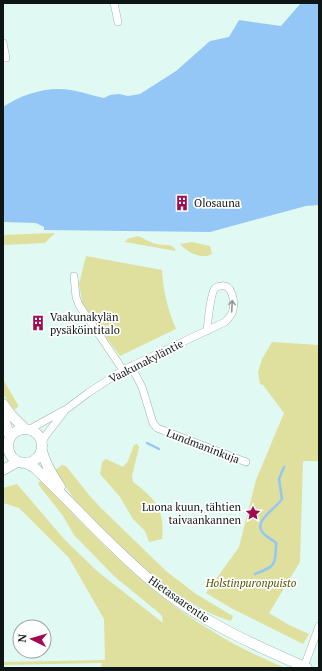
<svg xmlns="http://www.w3.org/2000/svg" width="322" height="671" viewBox="0 0 322 671" font-family="'PT Serif',serif">
<style>
.green{fill:#dfdf9e}
.water{fill:#94c7f5}
.lines{fill:none;stroke-linecap:round;stroke-linejoin:round}
.stream{stroke:#94c7f5;stroke-width:2.5}
.street-casing{stroke:#9bb3ad;stroke-width:8}
.secondary-casing{stroke:#9bb3ad;stroke-width:11}
.street{stroke:#fff;stroke-width:7}
.secondary{stroke:#fff;stroke-width:10}
.oneway{stroke:#929695}
.labels{text-anchor:middle;dominant-baseline:central;stroke-width:3.5;stroke-linejoin:round;paint-order:stroke}
.poi-label{font-size:11px;fill:#0d1614;stroke:#fff;text-anchor:start}
.street-label{font-size:11px;fill:#0d1614;stroke:#fff}
.park-label{font-size:11px;font-style:italic;fill:#555200;stroke:#fff}
</style>
<rect width="100%" height="100%" fill="#e0faf3"/>
<path class="green" d="M 55,233 L 45,243 L 3,245 L 3,235 Z
M 138,236 C 144,238 150,243 156,244 C 163,246 172,242 176,251 L 125,242 L 127,239 Z
M 192,242 L 210,246 L 212,254 C 201,260 187,252 180,244 Z
M 86,256 L 162,270 C 163,291 168,310 176,329 L 120,356 L 83,306 L 79,284 Z
M 272,342 L 319,345 L 319,461 L 303,461 L 300,562 L 269,613 L 289,625 L 309,634 L 303,644 L 231,608 L 206,593 L 239,547 L 256,480 L 284,413 L 263,385 L 260,384 L 258,372 L 262,359 Z
M 3,379 L 18,405 L 18,407 L 14,410 L 3,394 Z
M 137,444 L 139,447 L 132,476 L 133,482 C 156,499 165,510 162,539 L 149,542 L 145,531 L 133,519 L 120,497 L 100,474 L 102,462 L 106,459 L 123,467 L 128,461 L 134,445 Z
M 62,465 L 66,466 L 89,495 L 101,508 L 166,571 L 196,594 L 233,616 L 231,621 C 212,616 195,605 179,595 C 132,563 83,519 55,470 Z
M 40,481 L 43,482 C 94,537 147,592 212,631 C 235,646 260,657 285,668 L 101,668 L 102,663 L 3,665 L 3,662 L 105,660 L 104,619 L 69,558 L 19,508 L 3,503 L 3,488 L 17,484 L 65,540 L 97,571 L 163,623 L 162,616 L 158,612 L 115,577 L 74,535 L 63,516 L 38,484 Z"/>
<path class="water" d="M 301,3 L 319,3 L 319,205 L 306,206 L 210,232 L 44,230 L 44,227 L 36,223 L 3,222 L 3,107 C 22,94 48,86 71,90 C 82,92 94,96 104,98 L 110,95 L 119,94 L 128,96 L 140,94 L 176,71 L 210,41 L 229,37 L 239,20 L 281,26 Z"/>
<g class="lines">
<path class="stream" d="M 147,443 L 159,449
M 255,574 C 275,566 276,566 276,543 C 272,539 266,537 263,533 C 252,521 277,508 282,499 L 279,479 L 284,467"/>
<g class="street-casing">
<path id="street" d="M 114,3 L 118,22
M 3,43 L 6,58
M 74,276 L 76,297 L 79,305 L 123,370
M 131,366 L 142,387 L 153,423 L 157,428 L 246,462
M 30,429 L 68,408 L 88,393 L 123,370 L 225,322 C 228,319 232,315 233,310 C 235,301 232,284 221,286 C 219,286 217,287 215,288 C 210,294 208,322 207,331
M 42,442 L 46,435 L 64,412
M 304,667 L 319,626"/>
</g>
<g class="secondary-casing">
<path id="secondary" d="M 3,404 L 11,415 L 25,429
M 3,417 L 10,437
M8 446a17 17 0 1 1 34 0a17 17 0 1 1-34 0Z
M 42,451 C 45,464 53,476 60,487
M 26,463 L 35,468 C 75,506 112,549 155,584 C 200,621 254,645 307,668
M 3,470 L 17,462"/>
</g>
<use href="#street" class="street"/>
<use href="#secondary" class="secondary"/>
</g>
<defs><path id="oneway-shaft" d="M-6 0H5M1.5-3L5.5 0L1.5 3" fill="none" stroke-width="1.6" stroke-linecap="round" stroke-linejoin="round"/></defs>
<use class="oneway" href="#oneway-shaft" transform="translate(232 306) rotate(-87)"/>
<defs>
<g id="building-bare" transform="scale(1.2)"><path d="M-4-6H4V6H1V3H-1V6H-4ZM-2.5-4.3h1.7v1.8h-1.7ZM.8-4.3h1.7v1.8H.8ZM-2.5-1h1.7V.8h-1.7ZM.8-1h1.7V.8H.8Z" fill="#a10a4e" stroke="#fff" stroke-width="2.5" paint-order="stroke"/></g>
<g id="sight-bare" transform="scale(1.2)"><path d="M0-6L1.8-2.2L6-1.7L2.9 1.2L3.7 5.4L0 3.3L-3.7 5.4L-2.9 1.2L-6-1.7L-1.8-2.2Z" fill="#a10a4e" stroke="#fff" stroke-width="2.5" paint-order="stroke"/></g>
</defs>
<g fill-rule="evenodd">
<use href="#building-bare" x="182" y="203"/>
<use href="#building-bare" x="38" y="323"/>
<use href="#sight-bare" x="253" y="513"/>
</g>
<g class="labels">
<g class="poi-label">
<text x="194" y="203">Olosauna</text>
<text x="50" y="317">Vaakunakylän<tspan x="50" dy="13">pysäköintitalo</tspan></text>
<text x="241" y="507" text-anchor="end">Luona kuun, tähtien<tspan x="241" dy="13">taivaankannen</tspan></text>
</g>
<g class="street-label">
<text transform="translate(146 361) rotate(-27)">Vaakunakyläntie</text>
<text transform="translate(203 446) rotate(21)">Lundmaninkuja</text>
<text transform="translate(179 599) rotate(35)">Hietasaarentie</text>
</g>
<g class="park-label">
<text x="251" y="583">Holstinpuronpuisto</text>
</g>
</g>
<rect width="322" height="671" fill="none" stroke="#0d1614" stroke-width="8"/>
<g transform="translate(32 639) rotate(275)"><circle r="19" fill="#ffffff" stroke="#9ea2a1"/>
<path d="M0-3L7 15L0 10L-7 15Z" fill="#a10a4e"/>
<text y="-6" font-size="11" font-weight="bold" text-anchor="middle" fill="#0d1614">N</text>
</g>
</svg>
